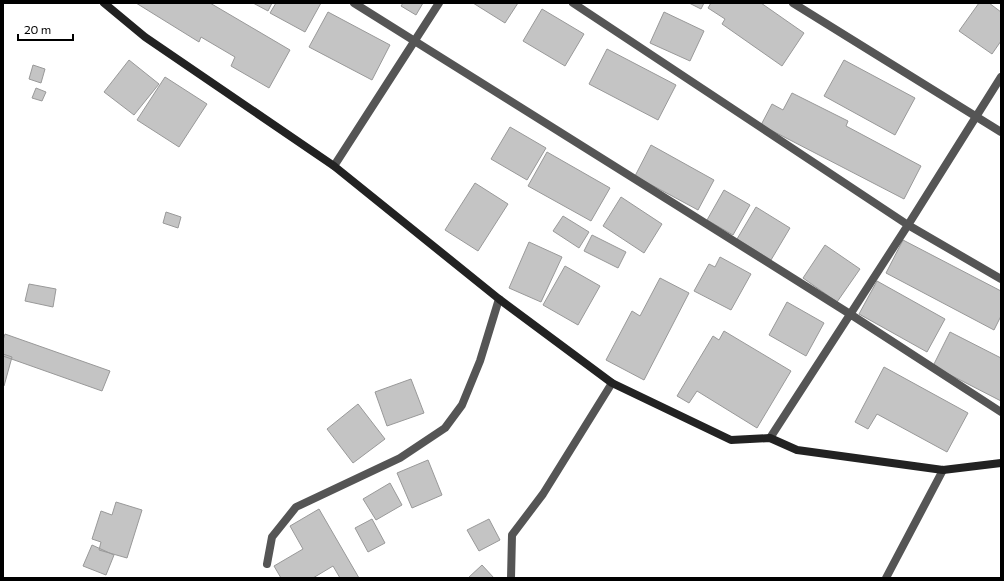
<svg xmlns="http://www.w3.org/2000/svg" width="1004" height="581" viewBox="0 0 1004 581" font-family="Commissioner,sans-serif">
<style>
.building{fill:#c4c4c4;stroke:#999}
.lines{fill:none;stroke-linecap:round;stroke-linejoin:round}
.street{stroke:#555;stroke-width:8}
.secondary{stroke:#222;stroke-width:8}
</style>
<rect width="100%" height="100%" fill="#fff"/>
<path class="building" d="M 136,3 L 210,3 L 290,50 L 269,88 L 231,66 L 235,57 L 201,37 L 199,42 Z
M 253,3 L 272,3 L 268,11 Z
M 276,3 L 321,3 L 305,32 L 270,13 Z
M 403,3 L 423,3 L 416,15 L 401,6 Z
M 473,3 L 518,3 L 505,23 Z
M 689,3 L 704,3 L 701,9 Z
M 711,3 L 761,3 L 804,33 L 782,66 L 722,24 L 725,19 L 708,8 Z
M 979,3 L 989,3 L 1001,12 L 1001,41 L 992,54 L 959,31 Z
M 542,9 L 584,34 L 565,66 L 523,41 Z
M 328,12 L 390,45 L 372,80 L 309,47 Z
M 664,12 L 704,31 L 690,61 L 650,43 Z
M 607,49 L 676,85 L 658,120 L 589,84 Z
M 129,60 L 159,84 L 134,115 L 104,92 Z
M 844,60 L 915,98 L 895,135 L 824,96 Z
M 33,65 L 45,69 L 41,83 L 29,79 Z
M 165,77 L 207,104 L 179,147 L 137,120 Z
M 36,88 L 46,92 L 42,101 L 32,98 Z
M 792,93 L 848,121 L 846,126 L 921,166 L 904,199 L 761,125 L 772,104 L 783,110 Z
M 510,127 L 546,148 L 527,180 L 491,159 Z
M 651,145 L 714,180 L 698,210 L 635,176 Z
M 547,152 L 610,188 L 591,221 L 528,186 Z
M 475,183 L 508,204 L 478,251 L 445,230 Z
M 724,190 L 750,205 L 733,235 L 707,220 Z
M 621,197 L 662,224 L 644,253 L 603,226 Z
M 756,207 L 790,228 L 771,260 L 737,239 Z
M 166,212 L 181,217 L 178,228 L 163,223 Z
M 563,216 L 589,232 L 579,248 L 553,231 Z
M 592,235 L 626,252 L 618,268 L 584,251 Z
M 903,240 L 1001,291 L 1001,316 L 994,330 L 886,273 Z
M 529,242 L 562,257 L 541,302 L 509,288 Z
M 825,245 L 860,269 L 837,302 L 803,278 Z
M 720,257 L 751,274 L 731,310 L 694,291 L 709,264 L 715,267 Z
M 565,266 L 600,286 L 578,325 L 543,305 Z
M 660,278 L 689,293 L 644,380 L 606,360 L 632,311 L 640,316 Z
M 877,281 L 945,319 L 927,352 L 859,314 Z
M 29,284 L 56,289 L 53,307 L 25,301 Z
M 787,302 L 824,323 L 806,356 L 769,335 Z
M 724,331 L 791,371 L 757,428 L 697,391 L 689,403 L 677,396 L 713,336 L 719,340 Z
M 950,332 L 1001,358 L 1001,401 L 933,366 Z
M 5,334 L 110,371 L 102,391 L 3,356 L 3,340 Z
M 3,354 L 12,357 L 4,386 L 3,385 Z
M 884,367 L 968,413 L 947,452 L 877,414 L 868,429 L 855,422 Z
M 411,379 L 424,413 L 387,426 L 375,392 Z
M 358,404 L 385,439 L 353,463 L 327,429 Z
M 428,460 L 442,495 L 412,508 L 397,473 Z
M 390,483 L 402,505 L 376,520 L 363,499 Z
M 116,502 L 142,510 L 127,558 L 99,550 L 101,542 L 92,539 L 101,511 L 112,515 Z
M 319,509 L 359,578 L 340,578 L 333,566 L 313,578 L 281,578 L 274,566 L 303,549 L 290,526 Z
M 372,519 L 385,543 L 368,552 L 355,528 Z
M 489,519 L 500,540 L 479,551 L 467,530 Z
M 92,545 L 114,555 L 106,575 L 83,566 Z
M 482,565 L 494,578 L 468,578 Z"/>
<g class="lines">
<path class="street" d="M 354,3 L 850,314 L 1001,412
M 573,3 L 908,225 L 1001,279
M 793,3 L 1001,132
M 334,166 L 439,3
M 770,438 L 908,225 L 1001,77
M 267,564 L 272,537 L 296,507 L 400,458 L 445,428 L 462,405 L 480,361 L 499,299
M 511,578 L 512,535 L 543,494 L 612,383
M 886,578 L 943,470"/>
<path class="secondary" d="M 104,3 L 145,37 L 334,166 L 499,299 L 612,383 L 731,440 L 770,438 L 797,450 L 943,470 L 1001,463"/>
</g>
<rect width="1004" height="581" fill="none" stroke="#000000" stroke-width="8"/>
<path d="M18 34v6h55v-6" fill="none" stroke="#000000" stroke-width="2"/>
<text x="24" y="34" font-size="12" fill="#000000" stroke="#ffffff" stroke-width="3" paint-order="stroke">20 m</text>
</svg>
